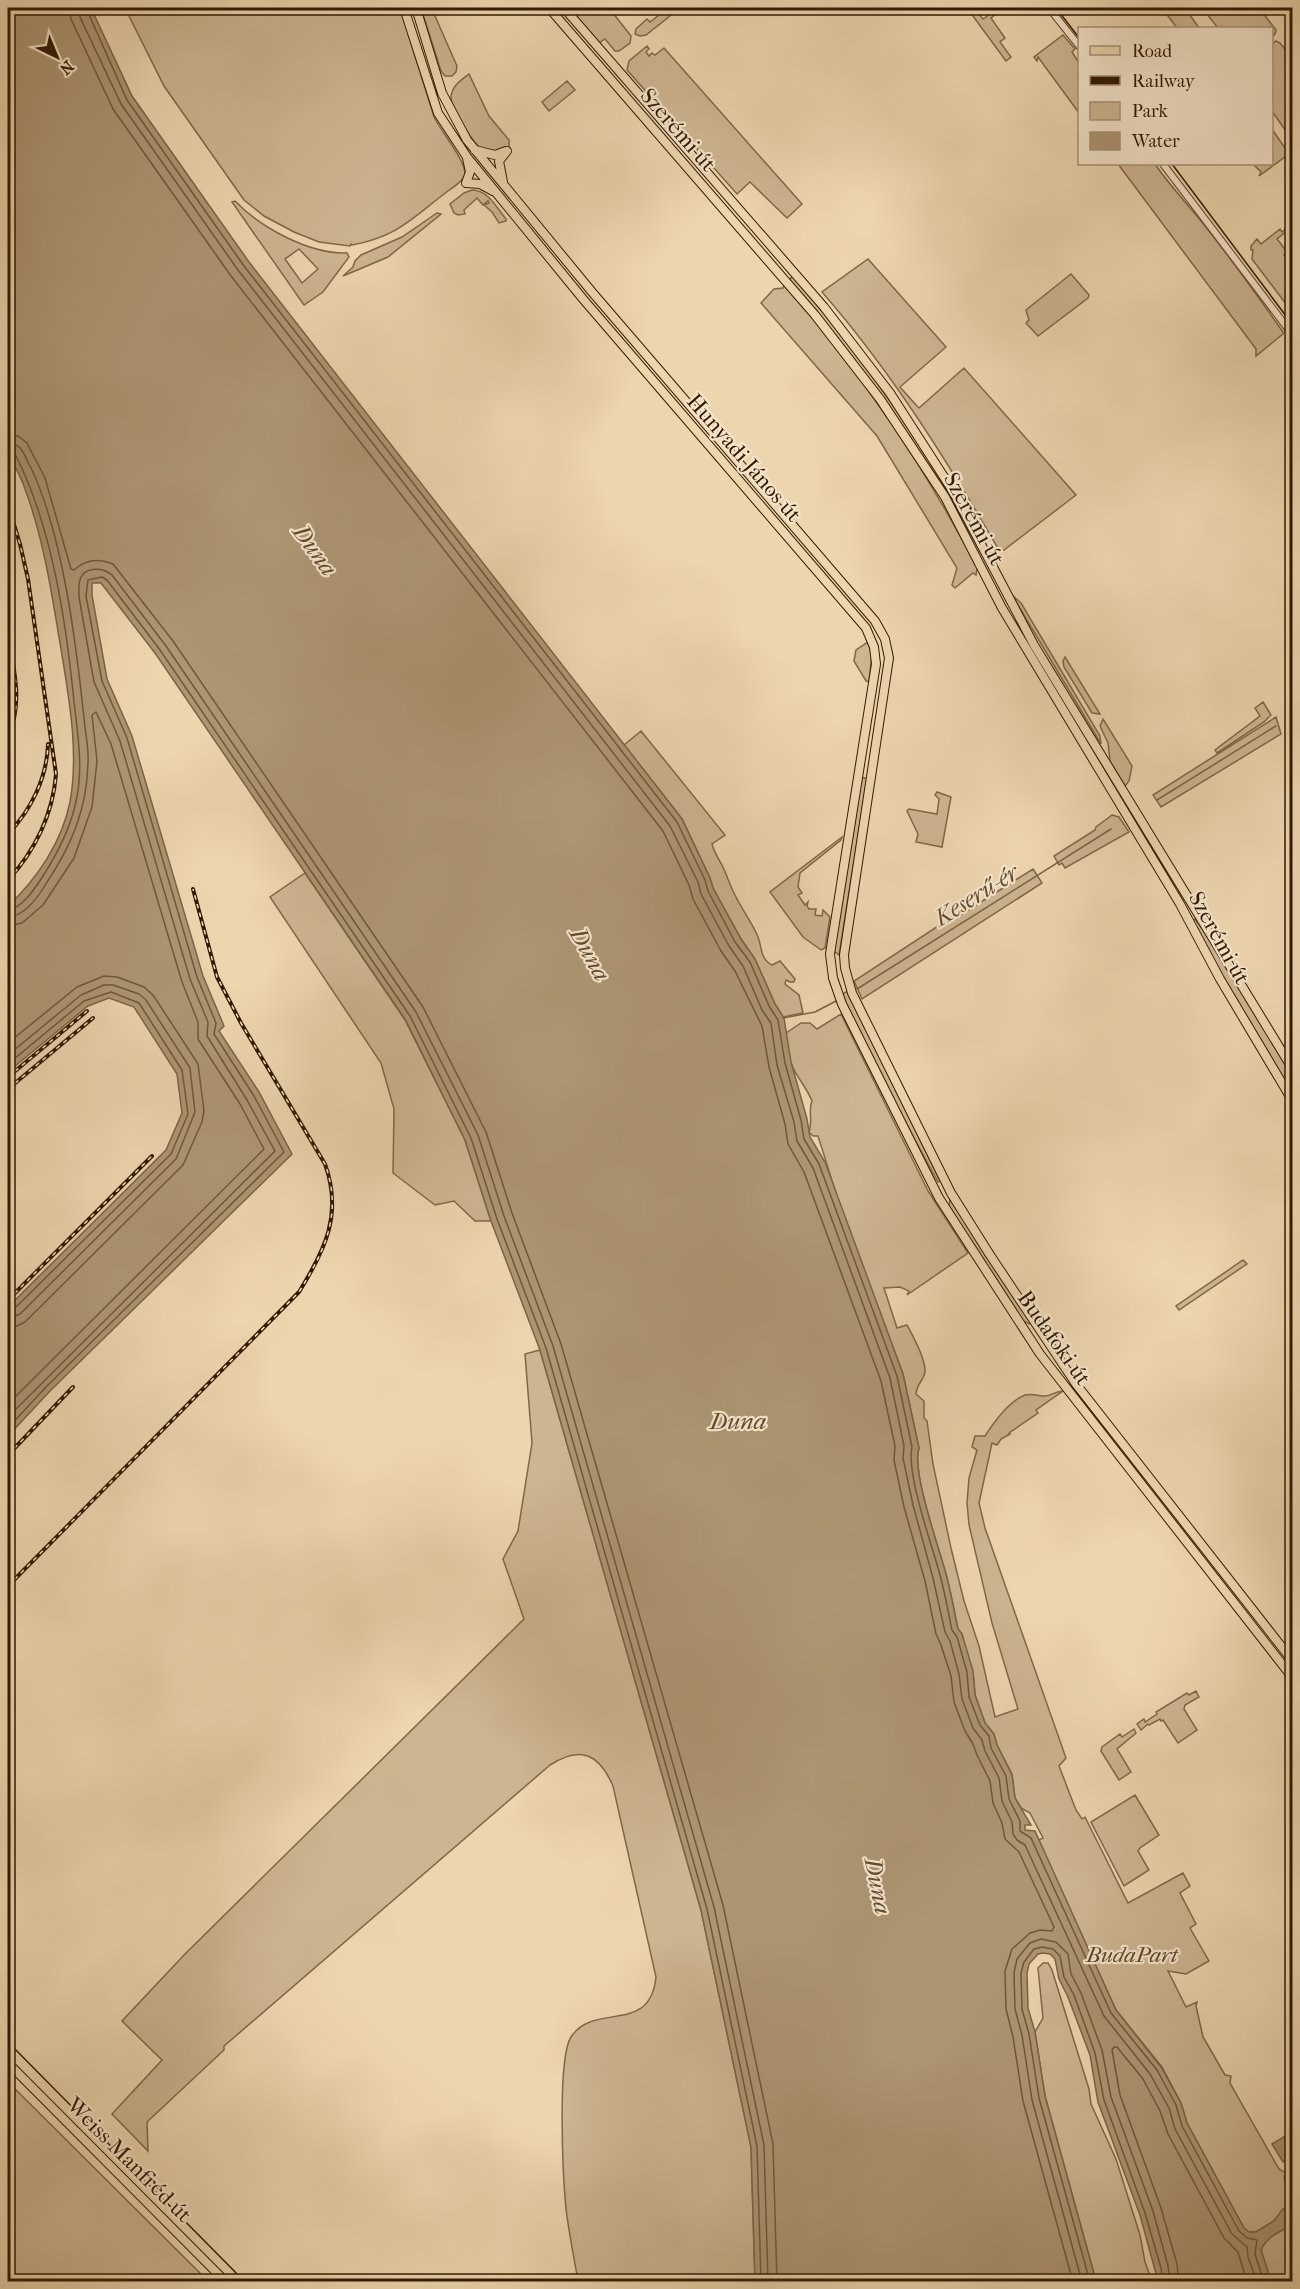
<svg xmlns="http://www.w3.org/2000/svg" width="1300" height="2289" viewBox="0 0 1300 2289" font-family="'IM FELL French Canon',serif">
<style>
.green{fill:#cdb591;stroke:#7f6749;stroke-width:1.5;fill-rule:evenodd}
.water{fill:#ad9573;stroke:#7b6345;stroke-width:1.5}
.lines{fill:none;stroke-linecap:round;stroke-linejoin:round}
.shore{stroke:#6f573a;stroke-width:1.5}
.stream{stroke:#7b6345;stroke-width:1.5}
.minor-casing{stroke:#60482c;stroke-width:8}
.major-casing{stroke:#311901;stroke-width:10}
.minor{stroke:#f3e4ca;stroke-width:6}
.major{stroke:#edd5ae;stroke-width:8}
.tram{stroke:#311901;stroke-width:1.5}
.rail-casing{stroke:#311901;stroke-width:4}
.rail{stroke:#f3e4ca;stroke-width:1.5;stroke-dasharray:4.5;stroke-linecap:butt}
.labels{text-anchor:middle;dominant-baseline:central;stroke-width:4.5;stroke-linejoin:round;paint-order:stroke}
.street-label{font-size:22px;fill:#311901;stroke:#f3e4ca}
.park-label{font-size:22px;font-style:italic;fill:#60482c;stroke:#f3e4ca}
.water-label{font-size:24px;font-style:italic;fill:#634b2f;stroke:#f3e4ca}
</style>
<rect width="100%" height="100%" fill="#edd5ae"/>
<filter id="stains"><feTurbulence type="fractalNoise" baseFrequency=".00333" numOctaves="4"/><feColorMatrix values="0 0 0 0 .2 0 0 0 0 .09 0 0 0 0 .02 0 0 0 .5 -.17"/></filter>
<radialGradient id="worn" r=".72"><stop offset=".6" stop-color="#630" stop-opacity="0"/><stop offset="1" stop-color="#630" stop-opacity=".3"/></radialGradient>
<path class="green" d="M 125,8 L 400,8 L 434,117 C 442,133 467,162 465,176 C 461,182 454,187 448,191 C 412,218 399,236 352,245 L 351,244 L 350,246 L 319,242 L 294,232 L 264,216 L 244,200 L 164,86 Z
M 421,8 L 435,8 L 435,16 L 457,66 L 456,72 L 452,76 L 445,76 L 441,71 Z
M 568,8 L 609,8 L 631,36 L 630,43 L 619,51 L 615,51 L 605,39 L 599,43 Z
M 668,8 L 680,8 L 646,35 L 640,36 L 635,34 L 636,29 L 647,19 L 650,22 Z
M 967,8 L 974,8 L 983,19 L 999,8 L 1001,10 L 991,18 L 1005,38 L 1000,42 L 1011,57 L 1006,61 Z
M 1162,8 L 1185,8 L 1199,28 L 1177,28 Z
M 1202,8 L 1259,8 L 1276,30 L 1275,34 L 1272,37 L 1272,28 L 1218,28 Z
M 1063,35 L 1075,49 L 1072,52 L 1079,63 L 1079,113 L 1038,57 L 1037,61 L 1034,57 Z
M 1276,41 L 1280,43 L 1289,54 L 1286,57 L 1292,66 L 1292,140 L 1272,111 L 1272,44 Z
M 647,46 L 649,49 L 646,52 L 649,56 L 652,53 L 655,55 L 664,48 L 802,204 L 787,218 L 750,182 L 737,194 L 627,70 L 629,61 Z
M 469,74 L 489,116 L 509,140 L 509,146 C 501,152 492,154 482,149 C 473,144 450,106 451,96 C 453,85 461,80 469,74 Z
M 567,81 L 575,90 L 549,111 L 542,102 Z
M 1272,129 L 1289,154 L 1259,176 L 1261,172 L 1253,164 L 1272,164 Z
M 1118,164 L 1155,164 C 1169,185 1186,202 1201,221 C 1230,257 1257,295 1283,332 L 1283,334 L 1256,356 L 1256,349 Z
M 472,190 C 488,190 496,207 506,219 L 506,221 L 499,223 L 492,212 L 484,205 L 489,203 L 488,201 L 483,205 L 477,198 L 464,210 L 465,214 L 458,215 L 454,213 L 450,204 L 464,193 Z
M 235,201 C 261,228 309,254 347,253 L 349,257 L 323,292 L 304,305 L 232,202 ZM 299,249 L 318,269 L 302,283 L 285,259 Z
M 437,213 L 441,214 L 388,257 L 343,276 L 353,267 L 355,261 L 361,255 L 402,237 Z
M 1292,224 L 1292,227 L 1277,239 L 1287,252 L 1284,255 L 1292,266 L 1292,305 L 1286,304 L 1252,259 L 1253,250 L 1251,250 L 1251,246 L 1257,239 L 1261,244 L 1280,229 L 1282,232 Z
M 868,259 L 946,347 L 900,387 L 917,406 L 919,408 L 964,368 L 1076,495 L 1004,550 L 999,550 C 946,459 891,371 822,292 Z
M 1071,274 L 1089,295 L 1088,298 L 1038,336 L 1026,323 L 1029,320 L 1026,310 Z
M 793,276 C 850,343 898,409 944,483 C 955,501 981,541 985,560 L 947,492 L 886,402 L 838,338 L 792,283 L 789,280 Z
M 784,285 C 805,302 821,328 837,349 C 891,418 937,490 977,568 L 976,575 L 973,573 L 955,588 L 952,585 L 957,568 L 877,436 L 761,303 L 774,289 L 783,288 Z
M 1012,595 L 1021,603 L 1100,736 L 1101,744 Z
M 868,642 L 872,653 L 869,682 L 866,681 L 854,661 L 856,650 Z
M 1065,657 L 1100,714 L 1092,713 L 1064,667 L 1063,661 Z
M 1263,702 L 1271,715 L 1264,722 L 1217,753 L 1215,750 L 1260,716 L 1255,708 Z
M 1276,717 L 1281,734 L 1161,807 L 1153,795 Z
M 1103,719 L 1132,766 L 1129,781 L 1125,786 L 1110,761 L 1108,743 L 1100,726 Z
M 641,731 L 725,835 L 712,844 C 714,852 718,858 722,865 C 727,875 730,886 735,895 C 742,910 752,922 758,937 C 762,947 760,959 772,965 L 780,961 L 795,979 L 794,982 L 790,982 L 786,980 L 785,984 L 799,995 L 803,1013 L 783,1017 L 775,1004 L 755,959 L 741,939 L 713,888 L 710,878 L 682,819 L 624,745 Z
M 862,777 L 867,779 L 839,955 L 834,951 Z
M 937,792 L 951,797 L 942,847 L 916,842 L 918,834 L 907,811 L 909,809 L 937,814 L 939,799 L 935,795 Z
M 1112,815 L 1119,817 L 1129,832 L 1065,868 L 1062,863 L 1059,865 L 1054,856 L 1095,830 L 1096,827 Z
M 842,837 L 841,840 L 800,873 L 798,887 L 802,893 L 798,895 L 805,905 L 808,902 L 807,906 L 809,909 L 816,909 L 815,915 L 822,916 L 823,910 L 830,917 L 825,948 L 821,950 L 803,937 L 770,892 Z
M 1033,869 L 1042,883 L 862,999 L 854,981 L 952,917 L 954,919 Z
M 305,873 L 405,1020 L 465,1140 L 491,1221 L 475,1221 L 454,1201 L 435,1205 L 393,1173 L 394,1109 L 381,1063 L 270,897 Z
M 1195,919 L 1217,949 L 1292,1074 L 1292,1094 L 1222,976 L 1193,920 Z
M 848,991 L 940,1181 L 938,1182 C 904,1121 871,1058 842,994 Z
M 841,1014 L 928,1191 L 968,1253 L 907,1295 L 909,1291 L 900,1287 L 884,1288 L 897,1328 L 907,1325 C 913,1336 926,1359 925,1372 C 924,1380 917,1383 916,1394 L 924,1401 L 924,1418 L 927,1421 L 933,1464 L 951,1548 L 964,1601 L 979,1646 L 995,1717 L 1018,1709 L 992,1623 L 969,1525 L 967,1503 L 969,1478 L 977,1450 L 972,1447 L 975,1436 L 985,1436 C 994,1422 1009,1401 1025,1395 C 1032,1393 1038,1396 1045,1396 C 1051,1396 1056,1391 1063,1391 L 1036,1410 L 1038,1413 L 1009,1433 L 1010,1434 L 1001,1439 L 997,1445 L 992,1443 L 979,1503 L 985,1528 L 1066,1758 L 1059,1766 L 1076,1810 L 1082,1819 L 1085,1817 L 1128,1903 L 1183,1873 L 1190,1886 L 1180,1893 L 1196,1924 L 1190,1928 L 1209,1961 L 1186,1974 L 1168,1971 L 1186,2007 L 1197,2002 L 1196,2006 L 1203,2037 L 1225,2075 L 1231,2076 L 1230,2083 L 1279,2169 L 1286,2173 L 1284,2178 L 1287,2185 L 1292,2187 L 1292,2206 L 1283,2209 L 1274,2221 L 1256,2232 L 1249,2232 L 1244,2228 L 1187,2123 L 1181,2103 L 1162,2067 L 1116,2010 L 1040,1845 L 1039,1840 L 1043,1838 L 1030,1813 L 1021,1808 L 1015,1798 L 1012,1774 L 997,1745 L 994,1734 L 985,1723 L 975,1695 L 974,1680 L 962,1634 L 958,1629 C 954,1611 951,1592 946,1574 C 939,1548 911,1470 919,1448 L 903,1374 L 840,1206 L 818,1136 L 813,1136 L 809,1132 C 813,1121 808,1110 812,1101 C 806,1086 796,1077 791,1063 C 788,1054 787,1043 786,1033 L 801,1023 L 810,1023 L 817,1029 Z
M 950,1199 L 1031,1322 L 1030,1324 L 1023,1321 L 949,1207 Z
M 1243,1260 L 1247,1264 L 1179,1310 L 1176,1306 Z
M 540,1350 L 701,1910 L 751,2147 L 755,2281 L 578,2281 C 574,2258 569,2233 566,2209 C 563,2178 557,2059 571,2037 C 595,2001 650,2036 656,1977 L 613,1786 C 599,1754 581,1745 550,1765 L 224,2046 L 224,2050 L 147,2122 L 148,2151 L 112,2114 L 162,2060 L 122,2021 L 185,1954 L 524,1619 L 503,1559 L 518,1531 L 532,1443 L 525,1354 Z
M 1196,1691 L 1199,1697 L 1185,1705 L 1184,1709 L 1197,1730 L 1178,1743 L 1163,1720 L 1161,1721 L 1160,1719 L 1149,1725 L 1148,1724 L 1141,1730 L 1137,1724 L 1144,1719 L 1145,1722 L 1157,1714 L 1156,1712 L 1187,1693 L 1189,1695 Z
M 1134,1729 L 1136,1733 L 1117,1749 L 1131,1772 L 1119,1780 L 1101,1751 L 1102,1747 L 1120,1734 L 1122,1737 Z
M 1135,1795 L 1159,1835 L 1140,1848 L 1138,1851 L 1149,1870 L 1124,1886 L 1091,1822 Z
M 1043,1963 L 1048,1963 L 1052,1970 L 1089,2089 L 1091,2104 L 1116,2159 L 1140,2235 L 1145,2262 L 1152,2281 L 1096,2281 L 1045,2096 L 1035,2032 L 1043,2018 L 1038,1968 Z
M 8,2082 L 208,2281 L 8,2281 Z
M 1292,2225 L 1292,2281 L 1271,2281 L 1261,2250 C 1267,2236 1280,2231 1292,2225 Z"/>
<path class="water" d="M 8,8 L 91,8 L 132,96 L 249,262 L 682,819 L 710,878 L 713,888 L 741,939 L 755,959 L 775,1004 L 784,1018 L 791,1062 L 807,1119 L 810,1137 L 825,1162 L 903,1374 L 919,1448 C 911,1470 939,1548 946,1574 C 951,1592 954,1611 958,1629 L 962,1634 L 973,1671 L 975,1695 L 985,1723 L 994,1734 L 997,1745 L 1012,1775 L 1015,1798 L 1031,1825 L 1025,1825 L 1025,1830 L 1035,1831 L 1116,2010 L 1161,2067 L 1181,2103 L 1187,2123 L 1244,2228 L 1249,2232 L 1256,2232 L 1274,2221 L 1283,2209 L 1292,2206 L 1292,2225 C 1280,2232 1267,2236 1261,2250 L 1271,2281 L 1158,2281 L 1140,2215 L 1098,2102 L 1090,2055 L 1068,1997 L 1059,1979 L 1055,1959 L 1050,1954 L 1043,1953 L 1038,1954 L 1029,1964 L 1027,1973 L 1028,2008 L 1035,2032 L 1045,2096 L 1096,2281 L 755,2281 L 751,2147 L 701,1910 L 540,1350 L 491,1221 L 465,1140 L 405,1019 L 155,653 L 101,583 L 92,583 L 92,595 L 107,679 L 132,736 L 203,976 L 224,1026 L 219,1031 L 259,1092 L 292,1154 L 50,1391 L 8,1436 L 8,1307 L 166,1150 L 182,1113 L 177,1074 L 134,1007 L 109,998 L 88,1006 L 8,1072 L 8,906 C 37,879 62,842 70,802 C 79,752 69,698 61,649 C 52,595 44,540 25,489 C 21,476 13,464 8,452 Z
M 1292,2132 L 1292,2157 L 1283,2162 L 1272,2144 Z"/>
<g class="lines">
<path class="shore" d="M 69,8 L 71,19 L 113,109 L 231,276 L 663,831 L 689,885 L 693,899 L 721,951 L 735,971 L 762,1026 L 769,1067 L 785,1124 L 788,1144 L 804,1172 L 881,1381 L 895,1446 L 894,1460 L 904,1507 L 925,1581 L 936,1634 L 941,1645 L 951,1676 L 954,1702 L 965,1731 L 973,1744 L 977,1755 L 990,1781 L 993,1803 L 1002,1823 L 1005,1839 L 1019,1852 L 1054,1927 L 1052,1931 L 1040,1930 L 1030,1933 L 1012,1949 L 1005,1971 L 1006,2009 L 1013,2037 L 1023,2101 L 1073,2282
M 78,8 L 79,15 L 121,104 L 238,270 L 670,826 L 698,882 L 701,894 L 729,946 L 743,966 L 762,1010 L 771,1023 L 777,1065 L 794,1122 L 797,1141 L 813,1168 L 890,1378 L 904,1446 L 903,1458 L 913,1505 L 933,1578 L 945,1632 L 950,1641 L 959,1674 L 962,1699 L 973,1728 L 982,1740 L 985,1751 L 999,1778 L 1002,1801 L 1012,1822 L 1013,1834 L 1017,1840 L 1025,1845 L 1104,2016 L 1150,2074 L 1169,2108 L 1175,2129 L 1232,2234 L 1247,2247 L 1248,2257 L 1257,2282
M 86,8 L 127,100 L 244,266 L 677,822 L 705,880 L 708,891 L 735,942 L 750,962 L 769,1006 L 778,1020 L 785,1063 L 801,1120 L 804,1139 L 819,1164 L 897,1376 L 912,1447 C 906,1474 932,1545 940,1575 C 945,1593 948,1612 952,1630 L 957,1637 L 967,1672 L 969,1697 L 980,1725 L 989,1736 L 991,1748 L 1006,1776 L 1009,1799 L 1020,1821 L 1020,1831 L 1031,1838 L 1111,2013 L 1157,2070 L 1176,2105 L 1182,2126 L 1239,2231 L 1247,2238 L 1257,2240 L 1255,2254 L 1264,2282
M 8,434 L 18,436 L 27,443 L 45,478 L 71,569 L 74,570 C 85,560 99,558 113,564 L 173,641 L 423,1007 L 486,1132 L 512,1213 L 561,1344 L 723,1905 L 773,2144 L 777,2282
M 8,443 C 12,443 16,444 20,448 C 25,453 27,462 31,468 C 63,535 76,643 84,718 C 85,732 89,748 88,763 C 87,808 72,845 47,882 C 39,896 25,916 8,917
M 8,451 L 15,454 C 52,526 66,621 74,702 C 78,736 84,771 75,806 C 69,831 57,854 43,876 C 35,888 23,908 8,910
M 8,926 L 22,923 L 43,905 L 74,858 L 92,807 L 97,761 L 92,715 L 96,712 L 111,744 L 182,982 L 198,1022 L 198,1039 L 240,1104 L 264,1149 L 8,1404
M 8,1043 L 77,987 L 104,976 L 117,977 L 144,987 L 153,995 L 198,1064 L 204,1111 L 202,1122 L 183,1165 L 25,1322 L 17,1326 L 8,1328
M 8,1055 L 81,995 L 104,985 L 113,985 L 139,994 L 146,1000 L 190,1068 L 195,1112 L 176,1159 L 20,1314 L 8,1319
M 8,1064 L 84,1001 L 111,992 L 139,1003 L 182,1070 L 188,1114 L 171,1154 L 14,1309 L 8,1311
M 8,1417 L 275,1151 L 247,1100 L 207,1036 L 208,1022 L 190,979 L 120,741 L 94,682 L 79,597 C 79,591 78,583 81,577 C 87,566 104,568 112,575 L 166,646 L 416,1012 L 478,1135 L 504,1216 L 553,1346 L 714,1907 L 764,2145 L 768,2282
M 8,1428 L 46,1387 L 284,1152 L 254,1096 L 214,1034 L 216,1023 L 197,977 L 127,738 L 102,681 L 86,596 L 88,580 L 102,577 L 107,580 L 160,650 L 410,1016 L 471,1138 L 497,1219 L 546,1348 L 707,1909 L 757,2146 L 761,2282
M 1082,2282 L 1032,2100 L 1022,2035 L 1015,2009 L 1014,1973 L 1017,1959 L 1030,1943 L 1041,1939 L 1056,1942 L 1068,1954 L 1071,1974 L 1081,1993 L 1102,2050 L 1111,2097 L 1153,2211 L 1168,2266 L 1170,2282
M 1090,2282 L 1039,2098 L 1029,2034 L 1022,2009 L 1021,1973 L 1024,1962 L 1034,1949 L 1042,1947 L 1053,1949 L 1060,1956 L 1064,1977 L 1074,1995 L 1095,2053 L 1104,2100 L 1145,2213 L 1161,2268 L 1163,2282
M 1179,2282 L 1177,2264 L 1161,2208 L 1120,2095 L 1112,2050 L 1114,2047 L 1117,2047 L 1143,2079 L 1160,2111 L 1168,2134 L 1224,2238 L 1238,2252 L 1247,2282"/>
<path class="stream" d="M 1285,721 L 1292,716
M 1157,800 L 1276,726
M 857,989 L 1111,829
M 783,1018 L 815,1012 L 836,1001"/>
<g class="minor-casing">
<path id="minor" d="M 1049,8 L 1080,47
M 1163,164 L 1292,334"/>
</g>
<g class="major-casing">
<path id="major" d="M 404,8 L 438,113 L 467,157 L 583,299 L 866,628 L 874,647 L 876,664 L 830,954 L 833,978 L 842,1004 L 939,1198 L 1040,1354 L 1292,1677
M 416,8 L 442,93 L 467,140 L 592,292 L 875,621 L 885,639 L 889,658 L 844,955 L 845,968 L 852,993 L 951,1193 L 990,1255 L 1076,1384 L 1292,1660
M 549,8 L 815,315 L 880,399 L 945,497 L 1002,608 L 1180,904 L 1220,979 L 1292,1100
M 564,8 L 824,307 L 890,393 L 953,491 L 1034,645 L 1292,1068
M 475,150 L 495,155 L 506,151
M 467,158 L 470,172 L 466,183 L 480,184 L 493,191
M 503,182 L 499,161 L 507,151
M 8,2063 L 226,2282"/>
</g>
<use href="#minor" class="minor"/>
<use href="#major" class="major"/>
<path class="tram" d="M 1056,8 L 1080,39
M 1172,164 L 1292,324
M 8,2042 L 245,2282"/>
<g class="rail-casing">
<path id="rail" d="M 8,505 L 20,544 L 28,579 L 56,774 C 53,814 35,851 8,880
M 8,634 C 13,667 24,703 8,735
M 8,834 C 31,810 47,778 48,744
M 8,1077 L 87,1011
M 8,1089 L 93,1018
M 8,1142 L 13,1137
M 8,1157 L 10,1154
M 8,1300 L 152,1156
M 8,1455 L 73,1387
M 8,1586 L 299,1292 C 325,1250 343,1214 325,1164 L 241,1023 L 217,977 L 193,889"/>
</g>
<use href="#rail" class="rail"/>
</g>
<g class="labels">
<g class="street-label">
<text transform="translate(678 130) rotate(49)">Szerémi út</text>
<text transform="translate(744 458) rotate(49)">Hunyadi János út</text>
<text transform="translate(974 519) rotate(61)">Szerémi út</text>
<text transform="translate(1219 938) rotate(61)">Szerémi út</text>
<text transform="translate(1054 1338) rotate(55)">Budafoki út</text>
<text transform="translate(129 2160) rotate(45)">Weiss Manfréd út</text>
</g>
<g class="park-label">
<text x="1132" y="1955">BudaPart</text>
</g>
<g class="water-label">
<text transform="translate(315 550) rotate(54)">Duna</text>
<text transform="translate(976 895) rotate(-32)">Keserű-ér</text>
<text transform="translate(590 954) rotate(61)">Duna</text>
<text x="738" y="1421">Duna</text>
<text transform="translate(878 1886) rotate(79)">Duna</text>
</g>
</g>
<rect width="1300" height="2289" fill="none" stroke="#edd5ae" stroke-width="30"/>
<rect x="9" y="9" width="1282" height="2271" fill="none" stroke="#311901" stroke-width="3"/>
<rect x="15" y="15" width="1270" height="2259" fill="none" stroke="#311901" stroke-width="1.5"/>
<rect x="1078" y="27" width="195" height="138" fill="#f3e4ca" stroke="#a5937a" stroke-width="1.5"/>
<rect x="1090" y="46" width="30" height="9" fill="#edd5ae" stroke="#a5937a" stroke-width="1.5"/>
<text x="1132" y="57" font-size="18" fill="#311901">Road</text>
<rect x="1090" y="76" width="30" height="9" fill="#311901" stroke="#a5937a" stroke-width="1.5"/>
<text x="1132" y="87" font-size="18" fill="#311901">Railway</text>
<rect x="1090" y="102" width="30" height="18" fill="#cdb591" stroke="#a5937a" stroke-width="1.5"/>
<text x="1132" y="117" font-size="18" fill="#311901">Park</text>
<rect x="1090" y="132" width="30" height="18" fill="#ad9573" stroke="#a5937a" stroke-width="1.5"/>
<text x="1132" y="147" font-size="18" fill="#311901">Water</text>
<g transform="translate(57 57) rotate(137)" stroke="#f3e4ca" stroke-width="4.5" paint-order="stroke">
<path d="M0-4.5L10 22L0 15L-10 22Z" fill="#311901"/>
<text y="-9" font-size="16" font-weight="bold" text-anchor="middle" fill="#311901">N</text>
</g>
<rect width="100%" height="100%" filter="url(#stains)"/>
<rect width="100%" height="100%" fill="url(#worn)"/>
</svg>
